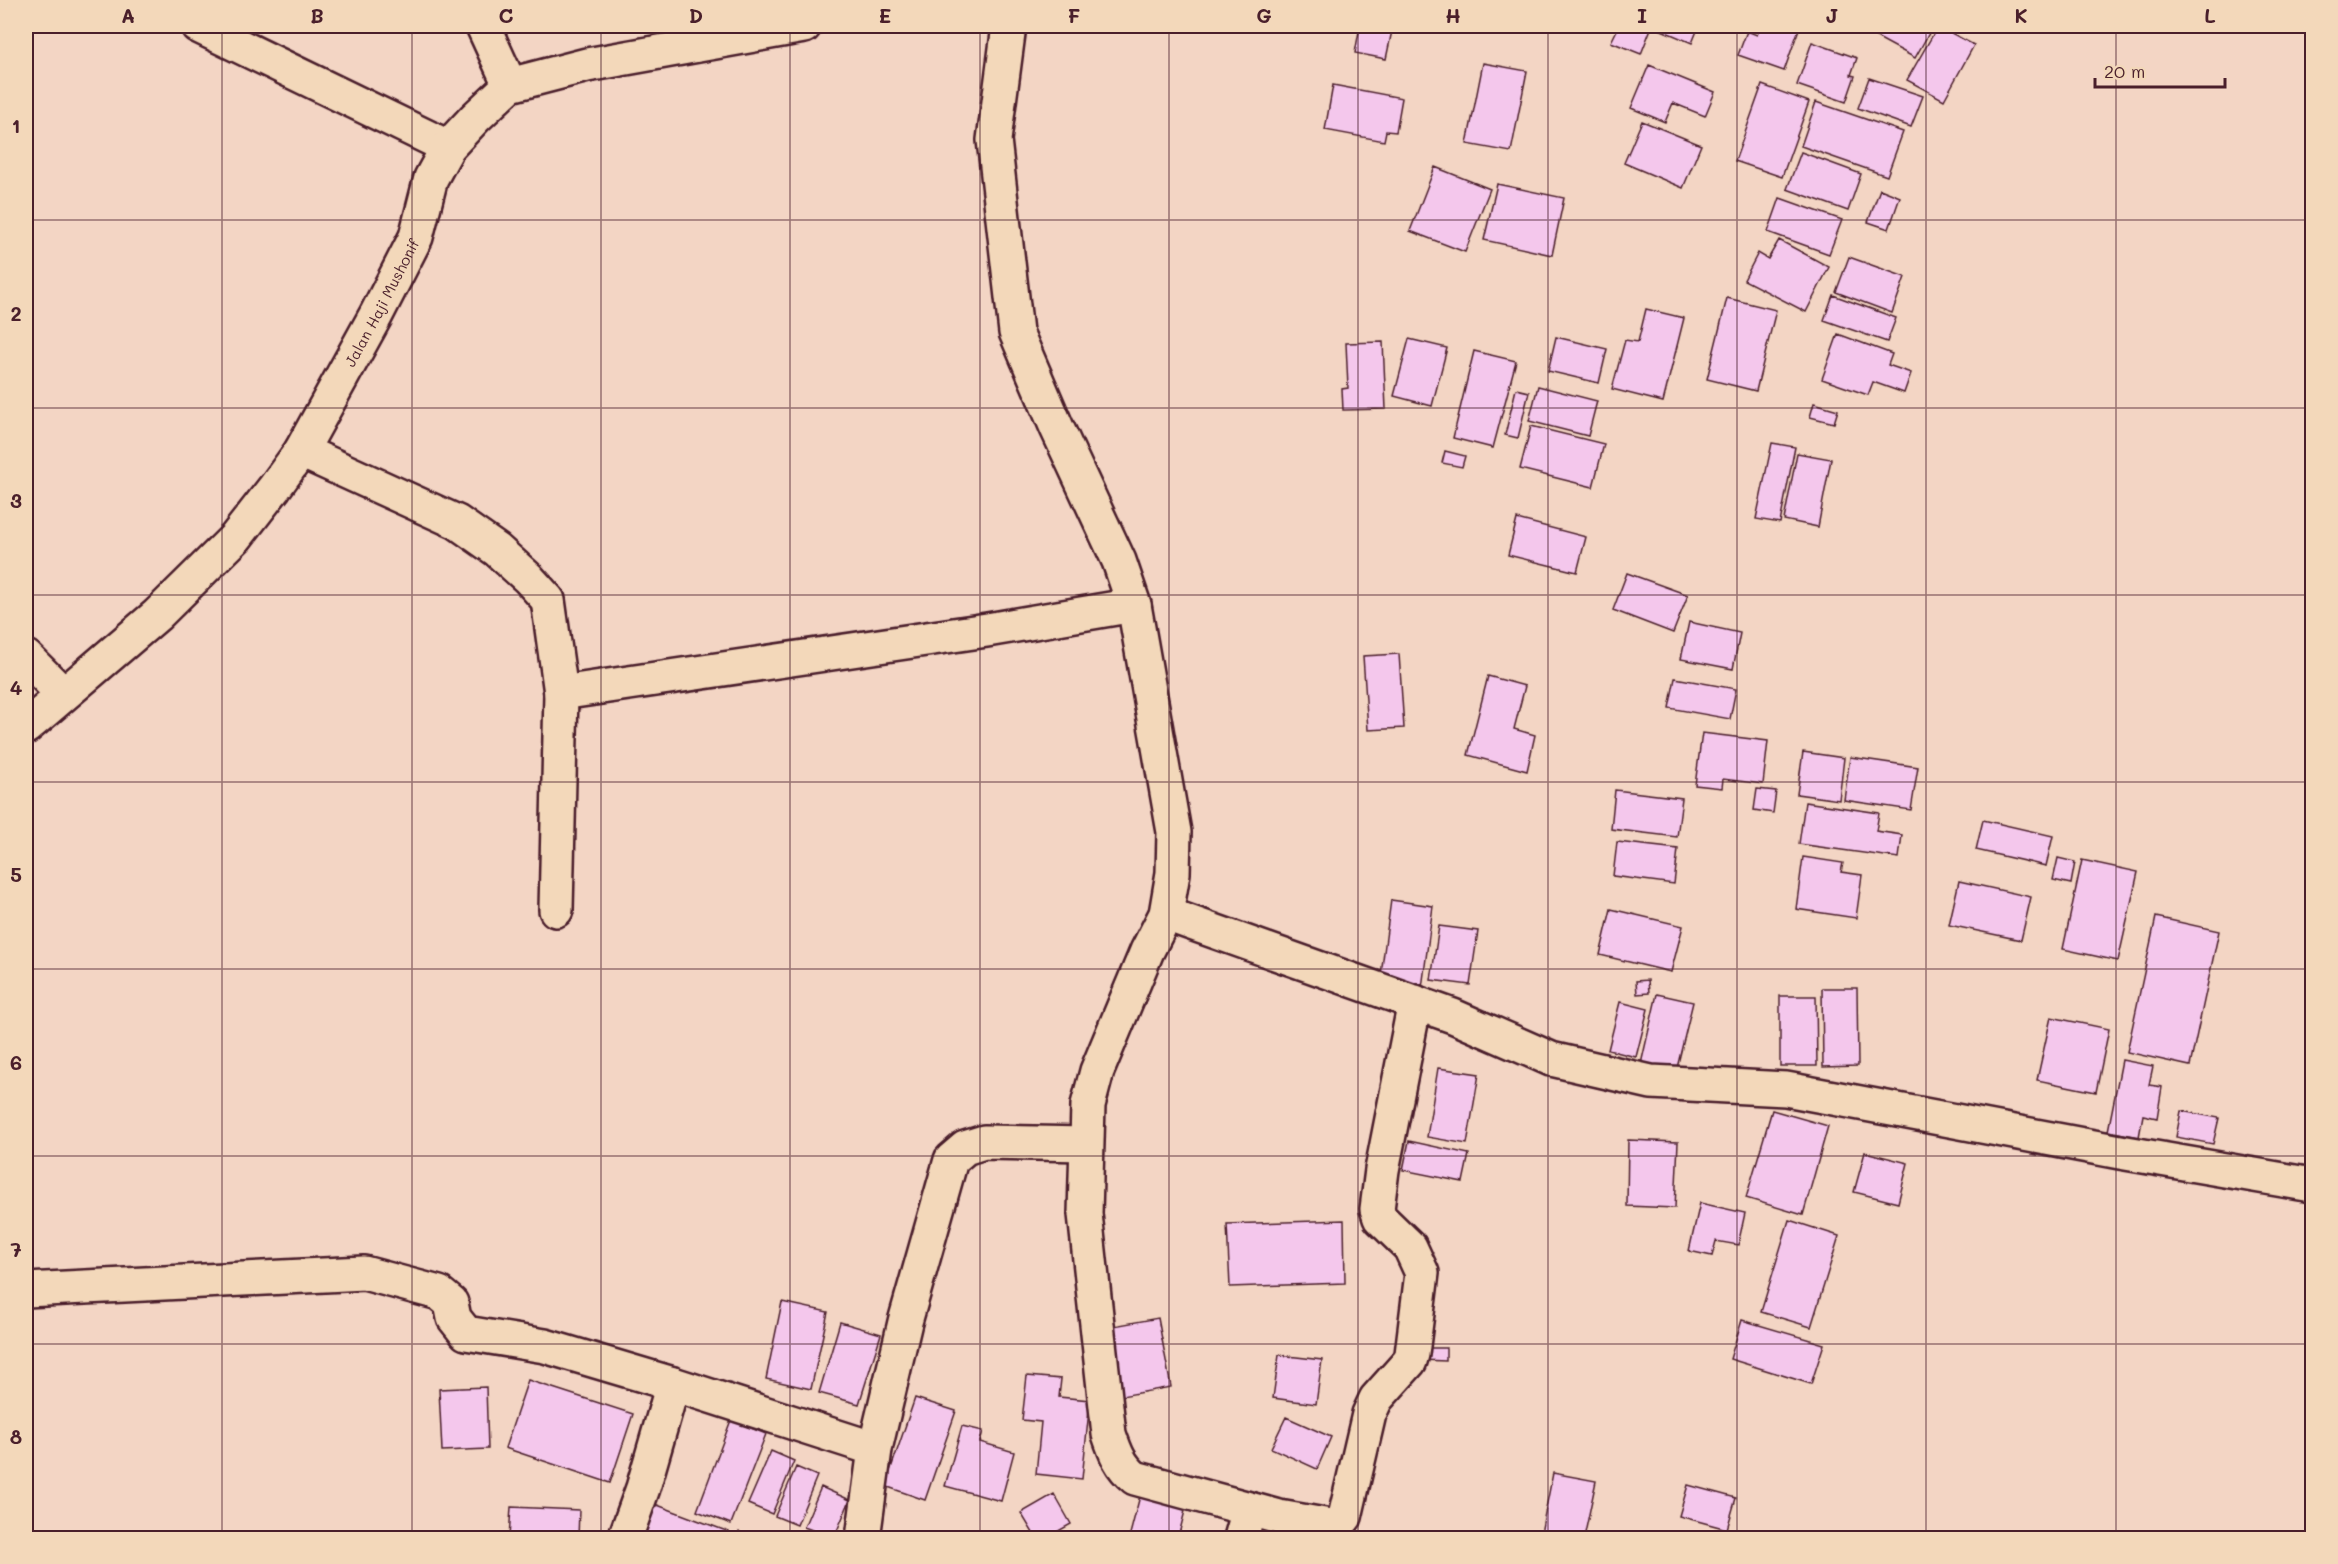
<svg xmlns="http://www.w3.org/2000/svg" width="2338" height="1564" viewBox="0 0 2338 1564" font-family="Mali,sans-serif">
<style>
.building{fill:#f4c7ec;stroke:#4a1f2b;stroke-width:1.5}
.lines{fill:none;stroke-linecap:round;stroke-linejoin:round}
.minor-casing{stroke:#4a1f2b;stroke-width:38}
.minor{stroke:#f3d8ba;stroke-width:33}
.grid{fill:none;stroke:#4a1f2b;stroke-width:1.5;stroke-opacity:0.55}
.labels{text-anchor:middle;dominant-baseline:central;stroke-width:5;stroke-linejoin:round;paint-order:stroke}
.street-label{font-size:15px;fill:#4a1f2b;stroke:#f3d8ba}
.neatline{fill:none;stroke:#4a1f2b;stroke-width:2}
.grid-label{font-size:20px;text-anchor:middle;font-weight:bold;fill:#4a1f2b}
</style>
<rect width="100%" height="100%" fill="#f3d5c4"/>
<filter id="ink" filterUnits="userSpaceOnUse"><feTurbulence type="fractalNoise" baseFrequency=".0167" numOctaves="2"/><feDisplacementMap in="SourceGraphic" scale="12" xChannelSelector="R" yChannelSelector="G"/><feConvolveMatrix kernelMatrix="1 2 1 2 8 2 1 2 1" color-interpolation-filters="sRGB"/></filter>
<g filter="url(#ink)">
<path class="building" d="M 1360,26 L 1393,26 L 1386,59 L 1355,53 Z
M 1619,26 L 1699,26 L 1692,43 L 1652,26 L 1641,54 L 1611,42 Z
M 1761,26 L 1800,26 L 1784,71 L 1738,55 L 1747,31 L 1757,35 Z
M 1856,26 L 1933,26 L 1915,58 Z
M 1938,26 L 1974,45 L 1944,100 L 1907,80 Z
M 1812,42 L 1857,58 L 1851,75 L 1855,76 L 1846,102 L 1797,85 Z
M 1483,63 L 1527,71 L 1511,152 L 1467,144 Z
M 1649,65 L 1715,92 L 1705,116 L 1673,103 L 1665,122 L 1631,108 Z
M 1869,78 L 1923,96 L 1911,127 L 1858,108 Z
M 1333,85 L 1402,98 L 1396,132 L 1386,131 L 1384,141 L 1325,130 Z
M 1762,85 L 1809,102 L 1782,177 L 1735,161 Z
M 1816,102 L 1903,132 L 1887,176 L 1801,146 Z
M 1642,121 L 1701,145 L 1683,188 L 1624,163 Z
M 1801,152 L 1861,174 L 1848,211 L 1787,189 Z
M 1435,167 L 1490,189 L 1465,252 L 1410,231 Z
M 1497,184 L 1564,198 L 1552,255 L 1484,240 Z
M 1880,189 L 1900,197 L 1889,229 L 1868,222 Z
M 1780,198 L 1842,220 L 1829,254 L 1768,232 Z
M 1779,240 L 1829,267 L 1806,312 L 1744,280 L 1758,253 L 1768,259 Z
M 1849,257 L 1905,277 L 1892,313 L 1836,292 Z
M 1833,295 L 1896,318 L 1887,342 L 1824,320 Z
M 1727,298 L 1776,310 L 1756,391 L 1707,379 Z
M 1646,309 L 1684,318 L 1663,402 L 1612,389 L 1625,340 L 1638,342 Z
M 1838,334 L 1892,354 L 1888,365 L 1911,373 L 1904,393 L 1873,382 L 1868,395 L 1822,379 Z
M 1556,337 L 1607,349 L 1599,383 L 1548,371 Z
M 1409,339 L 1447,348 L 1432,406 L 1394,396 Z
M 1383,342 L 1386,409 L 1343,410 L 1342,389 L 1348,388 L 1346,343 Z
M 1474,351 L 1516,361 L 1493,448 L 1453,438 Z
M 1538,386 L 1597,401 L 1588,436 L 1529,421 Z
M 1516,389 L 1529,392 L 1518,438 L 1505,435 Z
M 1814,403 L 1838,410 L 1834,423 L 1810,417 Z
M 1531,426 L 1604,444 L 1593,487 L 1520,469 Z
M 1772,443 L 1795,447 L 1780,523 L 1756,519 Z
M 1445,451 L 1465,456 L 1462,467 L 1442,463 Z
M 1797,453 L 1831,459 L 1818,527 L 1784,520 Z
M 1517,519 L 1586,537 L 1577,572 L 1508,555 Z
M 1627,573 L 1688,595 L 1673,633 L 1613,610 Z
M 1689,622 L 1740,633 L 1733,669 L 1681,659 Z
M 1399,654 L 1404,728 L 1368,730 L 1363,656 Z
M 1488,676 L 1525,686 L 1514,729 L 1535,735 L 1527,771 L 1468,755 Z
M 1675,678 L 1736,689 L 1730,719 L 1669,708 Z
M 1702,733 L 1768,741 L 1763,784 L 1723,779 L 1722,788 L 1695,785 Z
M 1803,752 L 1844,758 L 1839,800 L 1797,794 Z
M 1850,757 L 1918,767 L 1911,810 L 1844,800 Z
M 1757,789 L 1776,791 L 1773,813 L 1754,810 Z
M 1615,790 L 1682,798 L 1677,837 L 1611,829 Z
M 1805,802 L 1879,813 L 1876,831 L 1902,835 L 1899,858 L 1799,844 Z
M 1983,820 L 2053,836 L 2046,866 L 1976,850 Z
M 1617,842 L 1678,849 L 1674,884 L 1613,876 Z
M 1803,857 L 1843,863 L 1841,872 L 1862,875 L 1856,918 L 1796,909 Z
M 2058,858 L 2075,862 L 2071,884 L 2053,880 Z
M 2082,860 L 2138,872 L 2118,961 L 2063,949 Z
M 1959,881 L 2031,897 L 2021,940 L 1949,925 Z
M 1391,900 L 1433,906 L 1422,988 L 1380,982 Z
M 1611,909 L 1683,926 L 1671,972 L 1600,955 Z
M 2156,917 L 2219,931 L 2190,1066 L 2127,1052 Z
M 1439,926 L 1478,931 L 1470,985 L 1431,980 Z
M 1648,980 L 1649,993 L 1637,994 L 1636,981 Z
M 1822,988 L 1857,988 L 1858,1066 L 1823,1067 Z
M 1657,994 L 1693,1002 L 1676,1072 L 1641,1064 Z
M 1780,996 L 1816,996 L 1817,1066 L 1780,1066 Z
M 1620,1002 L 1648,1009 L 1636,1057 L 1608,1050 Z
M 2051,1017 L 2109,1029 L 2096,1092 L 2037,1080 Z
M 2122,1060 L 2153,1066 L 2149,1085 L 2162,1087 L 2157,1118 L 2143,1115 L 2139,1137 L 2108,1131 Z
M 1438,1068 L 1479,1074 L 1467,1144 L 1427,1137 Z
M 1772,1110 L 1828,1126 L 1803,1215 L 1746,1198 Z
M 2181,1111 L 2219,1118 L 2213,1144 L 2176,1137 Z
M 1628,1140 L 1678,1142 L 1675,1208 L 1627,1206 Z
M 1409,1141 L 1469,1154 L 1463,1182 L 1403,1170 Z
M 1865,1152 L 1908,1163 L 1898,1203 L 1854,1192 Z
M 1700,1203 L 1745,1213 L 1738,1245 L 1716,1241 L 1712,1256 L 1689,1251 Z
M 1344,1220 L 1345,1283 L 1230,1287 L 1227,1224 Z
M 1789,1220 L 1839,1236 L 1811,1327 L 1761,1312 Z
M 782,1302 L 828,1312 L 811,1389 L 766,1379 Z
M 1158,1318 L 1171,1387 L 1122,1396 L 1108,1327 Z
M 1742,1320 L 1824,1344 L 1811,1384 L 1730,1359 Z
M 840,1322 L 881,1334 L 859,1404 L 819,1393 Z
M 1422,1348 L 1446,1348 L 1446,1361 L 1421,1360 Z
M 1279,1355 L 1322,1360 L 1316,1404 L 1273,1398 Z
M 1027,1376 L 1061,1379 L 1059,1397 L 1090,1400 L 1082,1479 L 1036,1474 L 1041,1422 L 1022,1420 Z
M 528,1380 L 633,1414 L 610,1483 L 505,1448 Z
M 486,1387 L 488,1449 L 442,1451 L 439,1389 Z
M 915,1398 L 956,1411 L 925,1500 L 885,1486 Z
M 1286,1417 L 1331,1437 L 1317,1469 L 1271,1448 Z
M 731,1420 L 766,1434 L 731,1524 L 697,1511 Z
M 962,1426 L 983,1431 L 980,1442 L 1014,1452 L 1001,1501 L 945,1486 Z
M 771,1451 L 794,1461 L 772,1514 L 748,1504 Z
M 796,1467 L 817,1476 L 797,1525 L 775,1516 Z
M 1553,1473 L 1596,1481 L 1584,1538 L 1530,1538 L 1531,1531 L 1541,1533 Z
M 1688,1485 L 1736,1498 L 1727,1529 L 1679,1516 Z
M 821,1487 L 850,1500 L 834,1538 L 804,1527 Z
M 1141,1492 L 1187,1503 L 1178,1538 L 1129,1538 Z
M 1054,1494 L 1071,1524 L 1046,1538 L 1036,1538 L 1021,1513 Z
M 652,1503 L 729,1532 L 727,1538 L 639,1538 Z
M 511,1507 L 579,1510 L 578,1538 L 509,1538 Z
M 739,1532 L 756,1538 L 736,1538 Z"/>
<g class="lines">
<g class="minor-casing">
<g id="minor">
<path d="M 198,26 L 448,147"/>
<path d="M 483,26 L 510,85"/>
<path d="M 1009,26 L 994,140 L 1016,332 L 1057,428 L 1119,561 L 1134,605 L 1174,832 L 1173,873 L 1166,914 L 1147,951 L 1097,1071 L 1088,1105 L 1085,1214 L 1109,1434 C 1115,1452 1120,1466 1135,1478 L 1279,1517 L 1330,1526 L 1338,1524 L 1345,1517 L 1369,1414 L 1376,1399 L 1410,1361 L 1412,1354 L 1422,1273 L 1410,1247 L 1380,1218 L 1377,1209 L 1382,1170 L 1415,1002"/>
<path d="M 301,451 L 457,522 L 497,550 L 528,578 L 548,600 L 561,693 L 556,910"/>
<path d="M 26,657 L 63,694"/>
<path d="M 561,693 L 987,630 L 1134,605"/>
<path id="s1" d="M 26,727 L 157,615 L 236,537 L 275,487 L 301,451 L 376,315 L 416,237 L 431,178 L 448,147 L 475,118 L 510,85 L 587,65 L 804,26"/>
<path d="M 1166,914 L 1453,1016 L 1551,1059 L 1651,1082 L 1786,1089 L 2120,1152 L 2312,1185"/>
<path d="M 26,1290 L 364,1273 L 439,1293 L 451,1303 L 454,1318 L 466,1333 L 545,1346 L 673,1384 L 643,1488 L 625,1538"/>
<path d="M 673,1384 L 875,1449"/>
<path d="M 863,1538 L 875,1449 L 905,1322 L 951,1160 L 965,1148 L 984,1142 L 1086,1144"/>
<path d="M 1241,1538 L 1249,1510"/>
</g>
</g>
<use href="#minor" class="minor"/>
</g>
</g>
<path class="grid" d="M 222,26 L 222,1538M 412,26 L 412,1538M 601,26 L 601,1538M 790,26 L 790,1538M 980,26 L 980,1538M 1169,26 L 1169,1538M 1358,26 L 1358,1538M 1548,26 L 1548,1538M 1737,26 L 1737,1538M 1926,26 L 1926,1538M 2116,26 L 2116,1538M 26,220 L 2312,220M 26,408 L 2312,408M 26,595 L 2312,595M 26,782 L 2312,782M 26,969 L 2312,969M 26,1156 L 2312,1156M 26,1344 L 2312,1344"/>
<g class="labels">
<g class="street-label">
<text stroke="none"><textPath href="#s1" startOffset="560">Jalan Haji Mushonif</textPath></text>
</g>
</g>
<rect width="2338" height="1564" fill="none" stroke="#f3d8ba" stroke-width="66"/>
<path d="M2095 78v9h130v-9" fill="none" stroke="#4a1f2b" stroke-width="3"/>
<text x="2104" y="78" font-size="18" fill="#4a1f2b" stroke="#f3d8ba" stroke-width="4.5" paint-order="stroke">20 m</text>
<rect x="33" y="33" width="2272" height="1498" class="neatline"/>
<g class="grid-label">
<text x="128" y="23">A</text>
<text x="317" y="23">B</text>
<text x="506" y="23">C</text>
<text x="696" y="23">D</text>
<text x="885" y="23">E</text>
<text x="1074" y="23">F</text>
<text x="1264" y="23">G</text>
<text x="1453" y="23">H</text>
<text x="1642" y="23">I</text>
<text x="1832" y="23">J</text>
<text x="2021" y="23">K</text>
<text x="2210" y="23">L</text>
<text x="16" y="133">1</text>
<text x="16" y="321">2</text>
<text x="16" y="508">3</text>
<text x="16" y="695">4</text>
<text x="16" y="882">5</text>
<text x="16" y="1070">6</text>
<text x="16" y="1257">7</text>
<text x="16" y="1444">8</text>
</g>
</svg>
